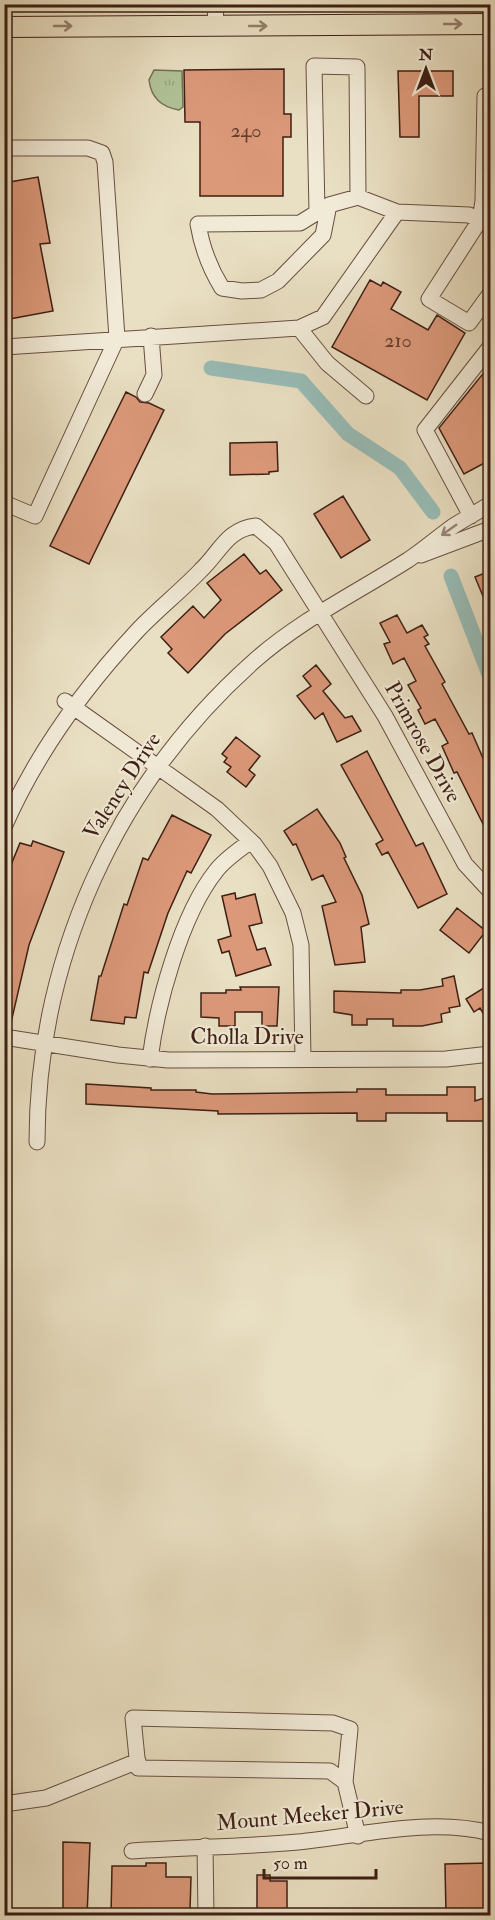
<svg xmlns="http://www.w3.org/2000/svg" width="495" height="1920" viewBox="0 0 495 1920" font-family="'IM FELL Double Pica',serif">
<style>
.grass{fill:url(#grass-tufts);stroke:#777156;stroke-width:1.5}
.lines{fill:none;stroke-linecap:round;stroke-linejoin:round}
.canal{stroke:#97bcb7;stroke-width:15}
.building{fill:#dc997a;stroke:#3d1f14;stroke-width:1.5}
.minor-casing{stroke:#684f40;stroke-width:17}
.major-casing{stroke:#3d1f14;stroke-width:22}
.minor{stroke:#f1ead7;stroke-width:15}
.major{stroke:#e9dfc2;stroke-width:20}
.oneway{stroke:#937f6b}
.oneway2{stroke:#978476}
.labels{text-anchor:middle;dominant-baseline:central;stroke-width:4.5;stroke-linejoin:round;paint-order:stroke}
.number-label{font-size:20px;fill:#653e2e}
.street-label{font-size:22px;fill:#3d1f14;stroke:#f1ead7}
</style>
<defs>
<pattern id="grass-tufts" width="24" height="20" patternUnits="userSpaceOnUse" patternTransform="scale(1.5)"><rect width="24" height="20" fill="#b1c398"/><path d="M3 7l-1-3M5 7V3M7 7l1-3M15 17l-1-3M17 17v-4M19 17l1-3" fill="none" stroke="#99a782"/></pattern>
</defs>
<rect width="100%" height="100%" fill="#e9dfc2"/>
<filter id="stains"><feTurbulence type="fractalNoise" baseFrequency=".00333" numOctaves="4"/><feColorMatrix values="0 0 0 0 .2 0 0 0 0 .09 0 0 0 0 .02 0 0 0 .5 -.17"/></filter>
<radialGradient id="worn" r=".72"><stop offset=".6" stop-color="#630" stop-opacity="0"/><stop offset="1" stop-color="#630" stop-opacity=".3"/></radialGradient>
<path class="grass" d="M 154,70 L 182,71 L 183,107 L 179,110 C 161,107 151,98 149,80 Z"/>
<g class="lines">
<path class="canal" d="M 211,368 L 301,381 L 348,434 L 400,468 L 433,512
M 451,576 L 490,677"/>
</g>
<path class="building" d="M 284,69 L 284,114 L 291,114 L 291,137 L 283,137 L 283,196 L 200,196 L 200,122 L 185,122 L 184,70 Z
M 398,71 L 453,71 L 453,96 L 419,96 L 419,137 L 400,137 Z
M 38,177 L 50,243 L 40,244 L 53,311 L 4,320 L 4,183 Z
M 370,280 L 381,286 L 383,282 L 401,292 L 391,309 L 428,330 L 437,315 L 465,333 L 427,400 L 332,347 Z
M 490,365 L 490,460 L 464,474 L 439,428 Z
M 126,392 L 136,397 L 140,402 L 149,403 L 164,410 L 89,564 L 50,546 Z
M 277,442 L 278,471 L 269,472 L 269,474 L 230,475 L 230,443 Z
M 343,496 L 370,540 L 341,558 L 314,514 Z
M 244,554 L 260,574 L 266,570 L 282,590 L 225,634 L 188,673 L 168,653 L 172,649 L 161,637 L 193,606 L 204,618 L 221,600 L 207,583 Z
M 490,571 L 490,613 L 475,577 Z
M 397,615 L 407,633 L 422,625 L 428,635 L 424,637 L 429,644 L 425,646 L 445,682 L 442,684 L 469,734 L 472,733 L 486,765 L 484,766 L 490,779 L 490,838 L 457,772 L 454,773 L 442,746 L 448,743 L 435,719 L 425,724 L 418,710 L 421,708 L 408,685 L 416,681 L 404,658 L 393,664 L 384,644 L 390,642 L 380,623 Z
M 316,665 L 331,684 L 323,691 L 345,718 L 352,716 L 361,731 L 337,742 L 323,713 L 315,719 L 297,696 L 311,686 L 303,676 Z
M 236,737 L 260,756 L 249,770 L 255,775 L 246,787 L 227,772 L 231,767 L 224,762 L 227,758 L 222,754 Z
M 367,751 L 416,846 L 423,843 L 447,894 L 418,908 L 388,852 L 382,855 L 376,844 L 383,840 L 341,765 Z
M 317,809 L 340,843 L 346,857 L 344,858 L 362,895 L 369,924 L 361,927 L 365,962 L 335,965 L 322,906 L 336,902 L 323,875 L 312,880 L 296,844 L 293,845 L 284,831 Z
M 172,815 L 211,835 L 191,873 L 187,871 L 168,913 L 148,973 L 144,972 L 136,1018 L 125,1017 L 124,1024 L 91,1020 L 99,976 L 101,976 L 124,904 L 127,905 L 143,858 L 148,860 Z
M 33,841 L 64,852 L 29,945 L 10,1027 L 4,1026 L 4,882 L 20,843 L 31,846 Z
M 235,893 L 236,899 L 255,894 L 262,923 L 249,926 L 257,950 L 265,948 L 271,965 L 236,976 L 229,951 L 222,953 L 218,940 L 231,936 L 222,896 Z
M 457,908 L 486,931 L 469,953 L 440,930 Z
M 454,976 L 460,1006 L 449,1008 L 450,1012 L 441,1014 L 442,1022 L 422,1026 L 393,1026 L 393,1019 L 367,1019 L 367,1025 L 352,1025 L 352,1015 L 334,1012 L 334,991 L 401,993 L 401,990 L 420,990 L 443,986 L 442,979 Z
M 490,984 L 490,1025 L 480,1008 L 474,1012 L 466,999 Z
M 240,987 L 279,987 L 277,1026 L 262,1026 L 262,1012 L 235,1012 L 235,1026 L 219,1026 L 219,1018 L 201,1017 L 201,993 L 226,993 L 226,990 L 241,990 Z
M 86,1084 L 151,1088 L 151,1090 L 196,1090 L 196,1092 L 212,1094 L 357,1092 L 357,1089 L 386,1089 L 386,1095 L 447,1095 L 447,1087 L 475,1087 L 475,1101 L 490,1096 L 490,1121 L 447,1121 L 447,1113 L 386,1113 L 386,1121 L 357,1121 L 357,1113 L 218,1114 L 218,1111 L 86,1104 Z
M 63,1842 L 90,1843 L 87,1916 L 63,1916 Z
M 146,1863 L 166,1863 L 166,1877 L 191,1877 L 190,1911 L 165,1911 L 165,1916 L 111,1916 L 112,1866 L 146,1866 Z
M 490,1863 L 490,1916 L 446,1915 L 445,1864 Z
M 257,1875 L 270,1875 L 270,1881 L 287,1881 L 287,1916 L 257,1916 Z"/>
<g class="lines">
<g class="minor-casing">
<path id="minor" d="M 215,26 L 216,4
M 485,96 L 483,201 L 480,220 L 429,299 L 469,323 L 490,294
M 4,148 L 88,148 L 102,153 L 105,162 L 117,338 L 35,516 L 4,503
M 329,205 L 323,235 L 278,281 L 261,290 L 242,291 L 222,288 C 209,267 202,248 198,224 L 300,223 L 329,205 L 358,197 L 397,212 L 469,215 L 490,225
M 317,212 L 314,66 L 357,67 L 358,197
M 299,328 L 327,363 L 366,396
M 4,347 L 299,328 L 323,317 L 397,212
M 145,394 L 154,375 L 151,336
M 471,516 L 425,430 L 490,347
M 421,555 L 490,529
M 65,701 L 217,809 L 254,844 L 270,866 L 293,913 L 301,945 L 303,1059
M 4,827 C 36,754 84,688 138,630 C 158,609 181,591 201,570 C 220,552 227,529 256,526 L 276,543 L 385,716 L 465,864 L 490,891
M 4,1037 L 118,1055 L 168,1060 L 446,1059 L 490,1054
M 150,1059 C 157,1004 181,915 216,871 C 225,859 239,850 251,841
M 37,1142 C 37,959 116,784 253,662 C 300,620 356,593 408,560 C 423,550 437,538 452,527 C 464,519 478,512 490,504
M 345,1782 L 350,1729 L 333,1723 L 133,1718 L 138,1768 L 330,1771 L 345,1782 L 358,1836
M 4,1804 L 46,1798 L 138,1761
M 205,1846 L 206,1916
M 132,1851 C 187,1847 243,1847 298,1842 C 359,1836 430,1817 490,1833"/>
</g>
<g class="major-casing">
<path id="major" d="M 4,27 L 490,24"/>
</g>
<use href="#minor" class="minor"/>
<use href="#major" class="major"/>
</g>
<defs><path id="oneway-shaft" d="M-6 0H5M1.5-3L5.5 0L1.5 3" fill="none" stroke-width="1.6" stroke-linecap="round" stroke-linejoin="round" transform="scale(1.5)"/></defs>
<g class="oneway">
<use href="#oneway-shaft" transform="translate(453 24)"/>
<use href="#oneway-shaft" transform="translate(63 26)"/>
<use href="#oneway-shaft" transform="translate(258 26)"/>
</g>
<use class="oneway2" href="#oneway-shaft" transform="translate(449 530) rotate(145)"/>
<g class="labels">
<g class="number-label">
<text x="246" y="130">240</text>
<text x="398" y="340">210</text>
</g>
<g class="street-label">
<text transform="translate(423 742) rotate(61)">Primrose Drive</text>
<text transform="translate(122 786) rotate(-57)">Valency Drive</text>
<text x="247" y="1037">Cholla Drive</text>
<text transform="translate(310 1815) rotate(-5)">Mount Meeker Drive</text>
</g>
</g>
<rect width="495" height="1920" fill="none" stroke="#e9dfc2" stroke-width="24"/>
<rect x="6" y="6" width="483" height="1908" fill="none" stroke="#3d1f14" stroke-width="3"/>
<rect x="12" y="12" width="471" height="1896" fill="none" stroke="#3d1f14" stroke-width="1.5"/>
<g transform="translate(426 69)" stroke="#f1ead7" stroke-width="4.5" paint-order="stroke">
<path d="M0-4.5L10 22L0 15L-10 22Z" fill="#3d1f14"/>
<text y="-9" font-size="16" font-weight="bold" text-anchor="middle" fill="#3d1f14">N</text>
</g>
<path d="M264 1869v9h112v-9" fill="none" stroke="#3d1f14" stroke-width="3"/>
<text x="273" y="1869" font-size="18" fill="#3d1f14" stroke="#f1ead7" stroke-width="4.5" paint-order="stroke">50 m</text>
<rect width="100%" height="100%" filter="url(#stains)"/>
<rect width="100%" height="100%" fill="url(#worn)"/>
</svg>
